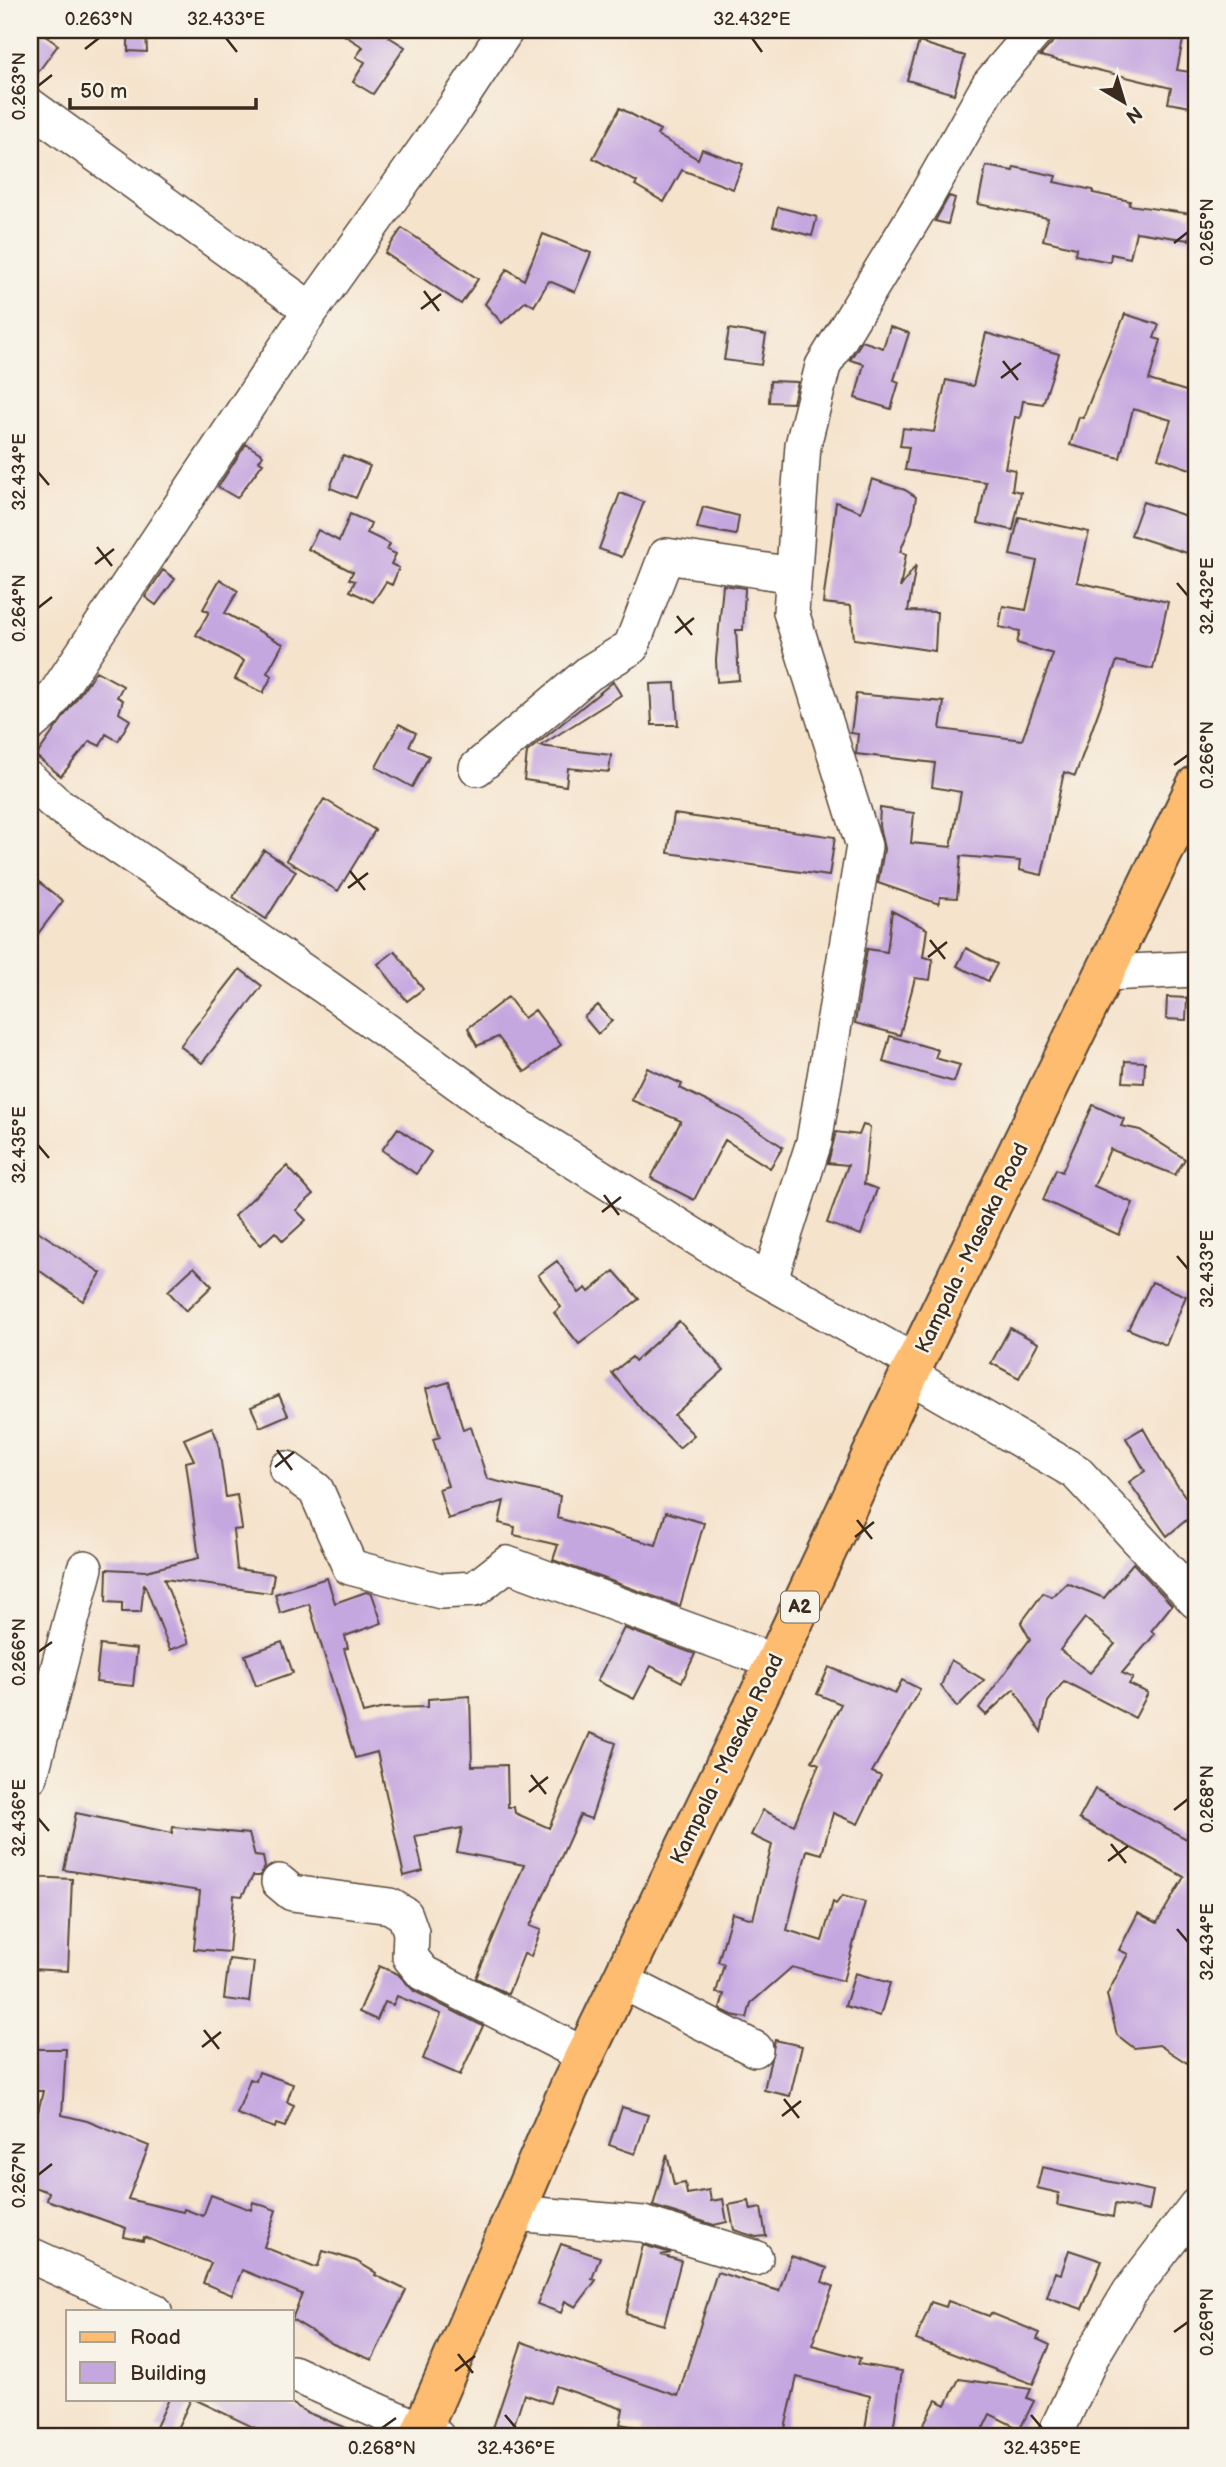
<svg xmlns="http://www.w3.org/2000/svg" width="1226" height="2467" viewBox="0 0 1226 2467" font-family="'Balsamiq Sans',sans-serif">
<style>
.building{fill:#c5a7e0;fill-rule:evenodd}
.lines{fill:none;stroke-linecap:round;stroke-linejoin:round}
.minor-casing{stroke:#574638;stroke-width:38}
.major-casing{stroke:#574638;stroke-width:42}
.minor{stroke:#fff;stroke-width:35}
.major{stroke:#fdbc6f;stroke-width:38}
.ticks{fill:none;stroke:#3b2a1e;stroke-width:2.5}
.labels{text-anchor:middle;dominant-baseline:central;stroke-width:5;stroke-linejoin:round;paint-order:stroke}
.shield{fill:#f7f3e8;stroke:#73665b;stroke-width:2}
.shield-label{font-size:19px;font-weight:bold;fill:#3b2a1e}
.street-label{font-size:21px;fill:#3b2a1e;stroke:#f7f3e8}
.neatline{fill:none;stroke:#3b2a1e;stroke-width:2.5}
.ticks-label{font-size:18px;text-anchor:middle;fill:#3b2a1e}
</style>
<rect width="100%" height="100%" fill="#f7f3e8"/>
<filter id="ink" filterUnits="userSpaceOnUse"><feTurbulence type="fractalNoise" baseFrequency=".0143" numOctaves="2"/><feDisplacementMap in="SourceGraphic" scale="14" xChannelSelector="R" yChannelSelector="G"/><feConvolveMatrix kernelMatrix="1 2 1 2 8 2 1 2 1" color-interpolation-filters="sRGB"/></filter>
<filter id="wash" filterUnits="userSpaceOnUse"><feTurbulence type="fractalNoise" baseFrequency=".00686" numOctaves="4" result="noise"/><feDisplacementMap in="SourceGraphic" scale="28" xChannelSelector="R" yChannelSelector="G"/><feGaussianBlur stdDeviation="1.57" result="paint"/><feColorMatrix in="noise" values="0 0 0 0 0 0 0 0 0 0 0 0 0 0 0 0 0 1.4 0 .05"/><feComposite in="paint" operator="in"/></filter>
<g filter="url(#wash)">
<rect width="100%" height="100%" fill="#f5e3cc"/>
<g id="blocks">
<path class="building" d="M 30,30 L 37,30 L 58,45 L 30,83 Z
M 128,30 L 146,30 L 147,52 L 128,51 Z
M 336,30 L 394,30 L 389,37 L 405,47 L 373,94 L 353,82 L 365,62 L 356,57 L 363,47 Z
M 1056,30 L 1158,30 L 1184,35 L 1177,70 L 1196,73 L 1196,108 L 1168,103 L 1171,88 L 1040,56 L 1052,43 Z
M 919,42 L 965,56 L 954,94 L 907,80 Z
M 620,108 L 660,130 L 657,135 L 698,159 L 702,149 L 743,164 L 733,189 L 682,170 L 664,202 L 635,185 L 637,182 L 593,158 Z
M 986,166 L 1013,171 L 1014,167 L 1056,176 L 1054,182 L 1093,190 L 1093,193 L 1130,201 L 1129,205 L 1192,214 L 1189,240 L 1136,232 L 1130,258 L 1111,254 L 1110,262 L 1075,255 L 1076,248 L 1043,240 L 1048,218 L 978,204 Z
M 949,196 L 955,198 L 948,224 L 935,221 Z
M 778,207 L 817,217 L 812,236 L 773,226 Z
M 402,228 L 478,279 L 461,304 L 385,253 Z
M 543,234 L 591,253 L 575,292 L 549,281 L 534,306 L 526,301 L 502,323 L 485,304 L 507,269 L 524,280 Z
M 1125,314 L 1159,325 L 1154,338 L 1161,340 L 1149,380 L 1196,394 L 1196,471 L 1158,458 L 1171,420 L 1133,409 L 1120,458 L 1070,445 L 1079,417 L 1083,418 Z
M 890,327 L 909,333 L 894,380 L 899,382 L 891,409 L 855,398 L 864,364 L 850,360 L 862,341 L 883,348 Z
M 729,329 L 766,335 L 761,365 L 724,360 Z
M 986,333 L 1059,354 L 1043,404 L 1023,401 L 1020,418 L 1015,417 L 1005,468 L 1015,470 L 1012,490 L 1021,492 L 1013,530 L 978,523 L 986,482 L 905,470 L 909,447 L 900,446 L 903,428 L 934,432 L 946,380 L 973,386 Z
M 770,381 L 798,382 L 793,403 L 769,402 Z
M 246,444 L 263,455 L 259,461 L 263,463 L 237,498 L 218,487 Z
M 343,455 L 370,466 L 356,498 L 330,488 Z
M 872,479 L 905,490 L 916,497 L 912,522 L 900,552 L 906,554 L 900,588 L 916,565 L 908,611 L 937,612 L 935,651 L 854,639 L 851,606 L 823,603 L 836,502 L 861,512 Z
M 620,493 L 644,502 L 622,557 L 599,549 Z
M 1143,502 L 1196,519 L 1196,556 L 1131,535 Z
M 703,507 L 739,516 L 736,535 L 697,528 Z
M 350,514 L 371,523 L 367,533 L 390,544 L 387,550 L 396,554 L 391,564 L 399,568 L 392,585 L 386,582 L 373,602 L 350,591 L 355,581 L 349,579 L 353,572 L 308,549 L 318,530 L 339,541 Z
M 1019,517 L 1089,532 L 1077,582 L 1168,602 L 1153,669 L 1117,661 L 1075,776 L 1064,772 L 1042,875 L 1019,870 L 1020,861 L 961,856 L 957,898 L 940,897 L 939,904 L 878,883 L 884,849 L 879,826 L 880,808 L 914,813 L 911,843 L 951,847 L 961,792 L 932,787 L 935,763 L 856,754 L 858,734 L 851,733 L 856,694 L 944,702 L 940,729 L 1022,740 L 1053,654 L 1017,643 L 1020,631 L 999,627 L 1003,606 L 1026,610 L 1037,561 L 1010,555 Z
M 163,570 L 175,579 L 156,605 L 145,597 Z
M 220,579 L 238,591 L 225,613 L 283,644 L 267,673 L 272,676 L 263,693 L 235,679 L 244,661 L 196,635 L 209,612 L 203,609 Z
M 723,585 L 745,588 L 743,630 L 736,630 L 739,680 L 717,682 L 716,660 Z
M 96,671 L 123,686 L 117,697 L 123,700 L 119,713 L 130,720 L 118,741 L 106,734 L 100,746 L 90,741 L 61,776 L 36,756 Z
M 613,682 L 621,695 L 540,746 L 611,755 L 609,772 L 568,768 L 566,786 L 524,780 L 527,752 Z
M 675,683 L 678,725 L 652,725 L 650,684 Z
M 399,724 L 416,733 L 409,746 L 429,756 L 412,787 L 376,767 Z
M 324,799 L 375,830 L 338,891 L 286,860 Z
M 674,814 L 835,837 L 829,876 L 668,853 Z
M 264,850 L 296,871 L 266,919 L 233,897 Z
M 30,875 L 63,901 L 30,944 Z
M 892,911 L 927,929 L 923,957 L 933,959 L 930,980 L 915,978 L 900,1035 L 855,1023 L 867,949 L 887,952 Z
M 966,948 L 997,964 L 988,981 L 957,966 Z
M 395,951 L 423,989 L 407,1001 L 378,964 Z
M 240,969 L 262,986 L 202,1063 L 180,1046 Z
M 508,997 L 524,1018 L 535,1010 L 561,1045 L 525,1072 L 498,1037 L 477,1046 L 468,1028 Z
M 1167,997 L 1187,998 L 1186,1020 L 1166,1019 Z
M 598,1005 L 612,1021 L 598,1034 L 584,1017 Z
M 890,1036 L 938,1050 L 935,1058 L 960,1065 L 954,1082 L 883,1062 Z
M 1125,1061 L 1145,1062 L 1144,1083 L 1123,1082 Z
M 647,1068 L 682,1084 L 680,1088 L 738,1117 L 783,1147 L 770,1168 L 725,1140 L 694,1200 L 651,1178 L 681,1121 L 631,1100 Z
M 1093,1105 L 1124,1119 L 1121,1126 L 1140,1130 L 1185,1159 L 1175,1175 L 1110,1149 L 1094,1186 L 1133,1203 L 1119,1235 L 1043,1200 L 1056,1169 L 1062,1172 Z
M 863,1125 L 870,1127 L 864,1184 L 877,1189 L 861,1235 L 827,1223 L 848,1165 L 828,1163 L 836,1132 L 859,1135 Z
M 398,1128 L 431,1152 L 416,1174 L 382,1150 Z
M 287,1166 L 313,1195 L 296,1210 L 306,1220 L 283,1241 L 275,1232 L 261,1245 L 234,1216 Z
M 30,1226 L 101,1273 L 83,1301 L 30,1264 Z
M 557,1261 L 579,1293 L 586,1288 L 589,1292 L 614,1271 L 639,1299 L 579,1344 L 554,1313 L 561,1307 L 538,1275 Z
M 194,1267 L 212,1286 L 186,1311 L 168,1291 Z
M 1152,1282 L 1186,1296 L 1166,1345 L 1128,1329 Z
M 679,1321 L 724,1370 L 674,1415 L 694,1435 L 679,1448 L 642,1410 L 612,1373 L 632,1357 L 635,1361 Z
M 1010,1328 L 1038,1343 L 1019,1378 L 991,1363 Z
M 449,1382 L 463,1430 L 471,1427 L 487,1479 L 560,1496 L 557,1518 L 656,1545 L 666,1512 L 704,1523 L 680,1606 L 553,1560 L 558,1545 L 514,1535 L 515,1527 L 499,1523 L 504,1501 L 448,1519 L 439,1489 L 448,1486 L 433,1439 L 440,1437 L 426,1389 Z
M 279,1395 L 288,1415 L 260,1427 L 251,1407 Z
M 212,1427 L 218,1441 L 226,1497 L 237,1495 L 242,1529 L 233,1530 L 237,1569 L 274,1574 L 271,1593 L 164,1579 L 189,1643 L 170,1650 L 144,1583 L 141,1612 L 122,1612 L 122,1603 L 106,1602 L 107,1569 L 146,1571 L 199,1558 L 186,1462 L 194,1460 L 184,1439 Z
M 1143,1428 L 1166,1469 L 1196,1512 L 1167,1536 L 1129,1482 L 1145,1471 L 1126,1438 Z
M 1133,1563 L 1172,1605 L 1151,1631 L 1155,1634 L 1122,1673 L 1133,1678 L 1129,1684 L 1148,1693 L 1135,1718 L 1064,1681 L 1048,1702 L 1041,1732 L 1014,1689 L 986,1715 L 979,1708 L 1030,1639 L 1021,1623 L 1043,1593 L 1052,1597 L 1067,1583 L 1104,1598 ZM 1085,1618 L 1115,1644 L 1090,1673 L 1060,1650 Z
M 327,1578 L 335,1603 L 366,1592 L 372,1594 L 382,1623 L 345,1636 L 348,1648 L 344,1649 L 363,1713 L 384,1708 L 428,1707 L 428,1699 L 470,1696 L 472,1766 L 507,1765 L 508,1807 L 514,1807 L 515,1813 L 549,1828 L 590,1733 L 616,1743 L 591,1819 L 580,1815 L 530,1926 L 541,1930 L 531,1956 L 524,1954 L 508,1994 L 476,1978 L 524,1865 L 457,1852 L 462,1828 L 415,1836 L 423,1871 L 404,1876 L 377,1752 L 355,1758 L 309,1604 L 280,1613 L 275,1594 Z
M 624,1628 L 695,1654 L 682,1682 L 651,1666 L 634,1699 L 597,1681 Z
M 282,1642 L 293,1673 L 256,1686 L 245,1655 Z
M 100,1645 L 137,1649 L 133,1686 L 96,1682 Z
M 951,1660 L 984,1680 L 957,1707 L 941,1686 Z
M 829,1667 L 895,1694 L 902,1680 L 920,1689 L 872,1772 L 881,1776 L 858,1824 L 833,1813 L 822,1854 L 807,1850 L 787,1930 L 822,1941 L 833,1902 L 836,1904 L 842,1896 L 865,1902 L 843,1981 L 792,1967 L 751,2003 L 747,2018 L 732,2015 L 720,2009 L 724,1994 L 716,1993 L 724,1964 L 718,1962 L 732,1913 L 753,1919 L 772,1845 L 751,1835 L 763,1810 L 794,1825 L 819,1764 L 812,1761 L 841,1704 L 817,1694 Z
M 1095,1789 L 1196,1844 L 1196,2050 L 1187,2063 L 1159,2045 L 1134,2048 L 1117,2035 L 1107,1995 L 1128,1954 L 1119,1950 L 1138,1913 L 1157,1923 L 1184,1877 L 1079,1819 Z
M 76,1813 L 172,1833 L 173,1827 L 249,1834 L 255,1856 L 263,1857 L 265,1867 L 260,1876 L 253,1876 L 242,1896 L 234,1895 L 229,1952 L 194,1949 L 200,1891 L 64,1870 Z
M 30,1877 L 72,1879 L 68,1971 L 30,1969 Z
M 229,1959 L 254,1962 L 249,2002 L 224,1999 Z
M 379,1966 L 398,1974 L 414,1991 L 483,2026 L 460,2075 L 423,2059 L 441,2014 L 397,1996 L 393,2005 L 385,2002 L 377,2020 L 359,2012 Z
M 855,1973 L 890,1983 L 880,2016 L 845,2006 Z
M 775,2040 L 802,2046 L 790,2096 L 764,2090 Z
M 30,2049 L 66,2049 L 62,2115 L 87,2121 L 149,2146 L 128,2199 L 183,2212 L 184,2209 L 203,2216 L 211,2195 L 251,2210 L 253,2202 L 276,2210 L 264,2247 L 313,2267 L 318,2266 L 323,2251 L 334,2254 L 356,2261 L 376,2273 L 375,2275 L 406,2290 L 372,2360 L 333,2344 L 292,2319 L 302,2294 L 242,2270 L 232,2295 L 203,2283 L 211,2263 L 144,2237 L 143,2241 L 124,2237 L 126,2228 L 47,2200 L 49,2192 L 30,2186 L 30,2146 L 43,2091 L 30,2091 Z
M 259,2072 L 293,2084 L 287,2102 L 294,2105 L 285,2127 L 276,2124 L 275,2128 L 237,2114 L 250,2079 L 256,2081 Z
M 622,2107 L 648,2115 L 635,2154 L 609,2145 Z
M 667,2154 L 674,2185 L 685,2183 L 687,2194 L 709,2190 L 711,2201 L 723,2199 L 727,2222 L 714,2225 L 653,2206 Z
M 1042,2167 L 1153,2191 L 1149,2211 L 1115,2204 L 1113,2217 L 1057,2205 L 1059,2193 L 1037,2188 Z
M 749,2201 L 751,2210 L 761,2208 L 766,2236 L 756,2237 L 734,2230 L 729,2205 Z
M 561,2244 L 600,2257 L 592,2279 L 596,2280 L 576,2307 L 565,2301 L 561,2313 L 537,2304 Z
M 643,2245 L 671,2253 L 661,2255 L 681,2261 L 664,2325 L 626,2314 Z
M 1069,2250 L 1102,2261 L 1082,2309 L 1047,2297 L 1055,2272 L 1061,2274 Z
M 791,2256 L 827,2268 L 822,2282 L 833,2286 L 812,2345 L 860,2358 L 858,2364 L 902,2371 L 892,2437 L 864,2437 L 870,2396 L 797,2377 L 783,2437 L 661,2437 L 641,2434 L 642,2428 L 620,2424 L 623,2409 L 556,2386 L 550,2403 L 524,2394 L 510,2437 L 490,2437 L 522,2342 L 678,2396 L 717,2272 L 779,2291 Z
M 948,2301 L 989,2316 L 991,2313 L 1040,2333 L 1037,2339 L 1050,2345 L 1033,2384 L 916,2340 L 931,2302 L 946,2307 Z
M 959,2379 L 1031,2389 L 1027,2398 L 1034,2401 L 1020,2429 L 990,2414 L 979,2437 L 917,2437 L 936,2400 L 946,2405 Z
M 169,2399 L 191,2399 L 174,2435 L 156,2427 Z
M 194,2399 L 285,2399 L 306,2412 L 368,2437 L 274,2437 Z"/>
</g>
</g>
<g filter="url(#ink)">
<use href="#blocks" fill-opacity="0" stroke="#574638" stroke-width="2"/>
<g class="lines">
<g class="minor-casing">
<path id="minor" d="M 30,106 L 311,310
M 30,724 L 44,712 L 311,310 L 454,109 L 506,30
M 477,768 L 589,673 L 631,647 L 666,556 L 793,575
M 30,780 L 55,803 L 327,988 L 517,1125 L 734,1261 L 916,1363
M 1106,973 L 1196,969
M 770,1279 L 814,1142 L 864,846 L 791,612 L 803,445 L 823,366 L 923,202 L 989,85 L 1036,30
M 909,1375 L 1076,1472 L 1196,1601
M 287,1469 L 316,1490 L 350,1567 L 441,1591 L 475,1589 L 507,1564 L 775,1662
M 30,1776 L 85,1568
M 279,1882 L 292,1893 L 390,1906 L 405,1915 L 411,1932 L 410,1957 L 423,1973 L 584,2055
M 620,1980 L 755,2049
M 514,2213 L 643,2224 L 755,2258
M 30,2255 L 154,2311
M 292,2373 L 437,2437
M 1054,2437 L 1091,2357 L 1130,2292 L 1196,2206"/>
</g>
<g class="major-casing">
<path id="major" d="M 419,2437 L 569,2088 L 775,1662 L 909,1375 L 1196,785"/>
</g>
<use href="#minor" class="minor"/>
<use href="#major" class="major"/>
</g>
</g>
<path class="ticks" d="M 226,38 L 237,52M 752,38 L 762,52M 85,49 L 99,38M 38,86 L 52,75M 1174,243 L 1188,232M 424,291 L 439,311M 421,309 L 441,294M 1003,361 L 1018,380M 1001,378 L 1021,363M 38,472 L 49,485M 97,547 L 112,566M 95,564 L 114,549M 1177,583 L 1188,596M 38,608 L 52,597M 677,616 L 692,635M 675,633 L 694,618M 1174,765 L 1188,755M 350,871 L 365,890M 348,888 L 368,873M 930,940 L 945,959M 928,957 L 947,942M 38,1145 L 49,1158M 604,1195 L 619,1215M 602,1212 L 621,1197M 1177,1256 L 1188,1269M 277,1450 L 292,1470M 275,1467 L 294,1452M 857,1520 L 872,1539M 855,1537 L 874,1522M 38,1652 L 52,1642M 531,1775 L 546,1794M 529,1792 L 548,1777M 1174,1810 L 1188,1799M 38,1818 L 49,1831M 1111,1844 L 1126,1863M 1108,1861 L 1128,1846M 1177,1929 L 1188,1942M 204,2030 L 219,2049M 202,2047 L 221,2032M 784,2099 L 799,2118M 782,2116 L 801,2101M 38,2175 L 52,2164M 1174,2332 L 1188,2322M 458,2354 L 473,2373M 455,2371 L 475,2356M 505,2415 L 516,2428M 1031,2415 L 1042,2428M 382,2428 L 396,2418"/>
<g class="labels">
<rect class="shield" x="781" y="1591.5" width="38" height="31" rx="5"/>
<g class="shield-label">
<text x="800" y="1607">A2</text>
</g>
<g class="street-label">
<text transform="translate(972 1248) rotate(-64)">Kampala - Masaka Road</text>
<text transform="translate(727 1759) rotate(-64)">Kampala - Masaka Road</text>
</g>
</g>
<rect width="1226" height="2467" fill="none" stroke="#f7f3e8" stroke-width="77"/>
<rect x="66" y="2310" width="228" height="91" fill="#f7f3e8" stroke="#aca397" stroke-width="2"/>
<rect x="80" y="2332" width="35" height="10" fill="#fdbc6f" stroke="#aca397" stroke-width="2"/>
<text x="130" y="2344" font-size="21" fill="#3b2a1e">Road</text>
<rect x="80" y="2362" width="35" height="21" fill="#c5a7e0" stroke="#aca397" stroke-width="2"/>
<text x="130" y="2380" font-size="21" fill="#3b2a1e">Building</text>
<g transform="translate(1124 102) rotate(142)" stroke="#f7f3e8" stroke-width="5" paint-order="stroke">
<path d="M0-5L12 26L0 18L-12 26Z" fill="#3b2a1e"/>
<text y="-10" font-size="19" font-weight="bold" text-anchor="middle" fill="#3b2a1e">N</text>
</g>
<path d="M70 98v10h186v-10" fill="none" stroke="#3b2a1e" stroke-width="3.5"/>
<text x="80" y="98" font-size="21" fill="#3b2a1e" stroke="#f7f3e8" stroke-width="5" paint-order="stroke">50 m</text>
<rect x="38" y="38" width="1150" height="2390" class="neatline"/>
<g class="ticks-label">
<text x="99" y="25">0.263°N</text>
<text x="226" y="25">32.433°E</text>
<text x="752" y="25">32.432°E</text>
<text transform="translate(19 86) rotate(-90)" y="6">0.263°N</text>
<text transform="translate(1207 232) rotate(-90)" y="6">0.265°N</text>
<text transform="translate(19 472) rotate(-90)" y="6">32.434°E</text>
<text transform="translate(1207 596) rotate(-90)" y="6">32.432°E</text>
<text transform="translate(19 608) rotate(-90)" y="6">0.264°N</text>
<text transform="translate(1207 755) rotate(-90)" y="6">0.266°N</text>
<text transform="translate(19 1145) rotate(-90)" y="6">32.435°E</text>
<text transform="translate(1207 1269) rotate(-90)" y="6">32.433°E</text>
<text transform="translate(19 1652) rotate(-90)" y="6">0.266°N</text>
<text transform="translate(1207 1799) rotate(-90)" y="6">0.268°N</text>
<text transform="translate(19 1818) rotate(-90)" y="6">32.436°E</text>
<text transform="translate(1207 1942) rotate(-90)" y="6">32.434°E</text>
<text transform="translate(19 2175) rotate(-90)" y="6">0.267°N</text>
<text transform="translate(1207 2322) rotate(-90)" y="6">0.269°N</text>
<text x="382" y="2454">0.268°N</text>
<text x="516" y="2454">32.436°E</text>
<text x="1042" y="2454">32.435°E</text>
</g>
</svg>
